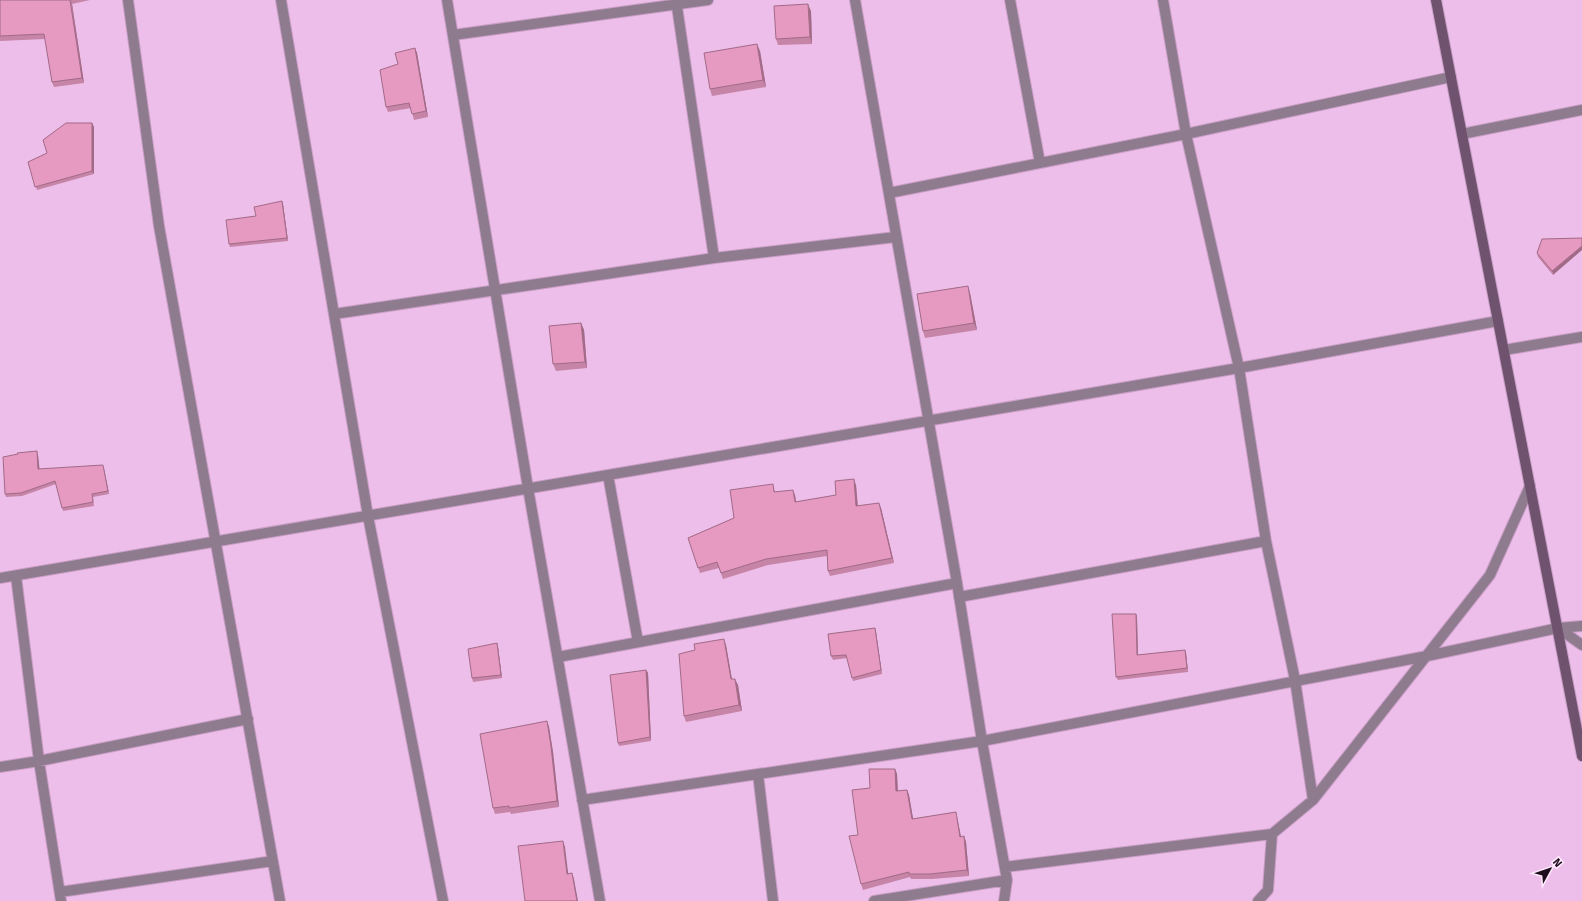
<svg xmlns="http://www.w3.org/2000/svg" width="1582" height="901" viewBox="0 0 1582 901" font-family="'Fira Sans',sans-serif">
<style>
.lines{fill:none;stroke-linecap:round;stroke-linejoin:round}
.street-casing{stroke:#c89ec6;stroke-width:12}
.secondary-casing{stroke:#c89ec6;stroke-width:12}
.street{stroke:#8f7b8e;stroke-width:10}
.secondary{stroke:#6f536e;stroke-width:10}
.wall{fill:#c684a6}
.shaded-wall{fill:#a16b87}
.building{fill:#e699c1;stroke:#a16b87}
</style>
<rect width="100%" height="100%" fill="#eebeeb"/>
<g class="lines">
<g class="street-casing">
<path id="street" d="M 128,0 L 159,226 L 280,901
M 281,0 L 368,516 L 443,901
M 447,0 L 528,488 L 600,901
M 676,0 L 714,258
M 855,0 L 957,583 L 982,741 L 1007,880 L 1004,901
M 1010,0 L 1040,163
M 1163,0 L 1186,134 L 1239,368 L 1266,541 L 1295,680 L 1313,800
M 453,35 L 708,0
M 1462,134 L 1582,110
M 889,193 L 1186,134 L 1451,77
M 334,314 L 714,258 L 896,237
M 1504,350 L 1582,337
M 608,475 L 638,642
M 16,576 L 39,761 L 61,901
M 0,578 L 1239,368 L 1498,321
M 959,597 L 1266,541
M 1558,628 L 1582,645
M 558,657 L 957,583
M 0,767 L 39,761 L 248,719
M 758,774 L 773,901
M 582,800 L 982,741 L 1427,656 L 1558,628 L 1582,626
M 1005,867 L 1272,834 L 1313,800 L 1490,575 L 1530,486
M 60,892 L 273,861
M 874,901 L 1007,880
M 1258,901 L 1268,890 L 1272,834"/>
</g>
<g class="secondary-casing">
<path id="secondary" d="M 1436,0 L 1582,756"/>
</g>
<use href="#street" class="street"/>
<use href="#secondary" class="secondary"/>
</g>
<path class="wall" d="M 0,0 L 90,0 L 72,4 L 84,83 L 54,87 L 52,82 L 45,39 L 0,41 Z
M 811,11 L 812,44 L 778,45 L 776,39 Z
M 415,48 L 417,53 L 428,117 L 414,120 L 411,108 L 388,112 L 386,107 L 398,64 Z
M 760,51 L 766,87 L 712,96 L 710,89 Z
M 92,123 L 94,127 L 94,174 L 37,190 L 28,162 L 47,153 Z
M 282,201 L 283,204 L 288,241 L 230,247 L 229,244 Z
M 1542,239 L 1553,275 L 1538,257 L 1537,253 Z
M 970,293 L 977,330 L 925,338 L 923,331 Z
M 581,323 L 584,330 L 587,368 L 556,371 L 553,364 Z
M 38,455 L 39,469 L 104,469 L 109,494 L 93,497 L 94,506 L 63,511 L 56,484 L 22,496 L 6,497 L 5,494 Z
M 773,484 L 775,492 L 795,495 L 796,502 L 836,495 L 856,485 L 858,506 L 881,508 L 894,563 L 830,576 L 828,571 L 827,556 L 768,565 L 723,579 L 719,568 L 700,573 L 688,538 L 734,518 Z
M 1136,614 L 1137,617 L 1138,655 L 1185,650 L 1186,653 L 1188,672 L 1118,680 L 1116,677 Z
M 875,628 L 876,632 L 882,674 L 853,681 L 847,658 L 833,660 L 831,656 Z
M 497,643 L 498,647 L 502,678 L 473,682 L 472,678 Z
M 726,645 L 732,679 L 738,685 L 742,711 L 686,722 L 684,716 Z
M 646,670 L 648,673 L 651,741 L 619,746 L 618,743 Z
M 547,721 L 549,727 L 553,752 L 559,807 L 511,814 L 510,812 L 495,814 L 493,808 Z
M 895,769 L 897,774 L 898,791 L 907,790 L 909,795 L 913,819 L 956,812 L 961,837 L 964,836 L 966,842 L 969,876 L 932,879 L 911,879 L 910,877 L 863,890 L 861,884 L 870,788 Z"/>
<path class="shaded-wall" d="M 71,0 L 72,4 L 84,83 L 82,78 Z
M 808,4 L 811,11 L 812,44 L 810,37 Z
M 757,44 L 760,51 L 766,87 L 763,80 Z
M 415,48 L 417,53 L 428,117 L 426,111 Z
M 92,123 L 94,127 L 94,174 L 92,171 Z
M 282,201 L 283,204 L 288,241 L 287,238 Z
M 1582,246 L 1582,250 L 1553,275 L 1552,271 Z
M 968,286 L 970,293 L 977,330 L 974,323 Z
M 581,323 L 584,330 L 587,368 L 585,362 Z
M 37,451 L 38,455 L 40,473 L 38,469 Z
M 103,465 L 104,469 L 109,494 L 108,491 Z
M 854,479 L 856,485 L 858,512 L 856,506 Z
M 793,490 L 795,495 L 797,508 L 795,502 Z
M 879,503 L 881,508 L 894,563 L 892,558 Z
M 1136,614 L 1137,617 L 1138,658 L 1137,655 Z
M 875,628 L 876,632 L 882,674 L 881,670 Z
M 724,639 L 726,645 L 733,686 L 731,679 Z
M 497,643 L 498,647 L 502,678 L 501,675 Z
M 1185,650 L 1186,653 L 1188,672 L 1187,668 Z
M 646,670 L 648,673 L 651,741 L 650,737 Z
M 735,679 L 738,685 L 742,711 L 739,705 Z
M 547,721 L 549,727 L 553,752 L 559,807 L 557,801 Z
M 895,769 L 897,774 L 898,797 L 896,791 Z
M 907,790 L 909,795 L 914,824 L 912,819 Z
M 956,812 L 962,842 L 960,837 Z
M 964,836 L 966,842 L 969,876 L 967,870 Z
M 563,841 L 565,847 L 569,880 L 567,874 Z
M 572,873 L 574,879 L 578,901 L 577,901 Z"/>
<path class="building" d="M 0,0 L 70,0 L 82,78 L 52,82 L 44,34 L 0,36 Z
M 808,4 L 810,37 L 776,39 L 774,6 Z
M 757,44 L 763,80 L 710,89 L 704,53 Z
M 415,48 L 426,111 L 412,114 L 409,103 L 386,107 L 380,70 L 398,64 L 395,53 Z
M 66,123 L 92,123 L 92,171 L 35,187 L 28,162 L 47,153 L 43,140 Z
M 282,201 L 287,238 L 229,244 L 226,220 L 256,216 L 254,207 Z
M 1582,238 L 1582,246 L 1552,271 L 1537,253 L 1542,239 Z
M 968,286 L 974,323 L 923,331 L 917,294 Z
M 581,323 L 585,362 L 553,364 L 549,326 Z
M 37,451 L 38,469 L 103,465 L 108,491 L 92,494 L 93,502 L 62,508 L 55,481 L 21,493 L 5,494 L 3,457 L 18,454 L 17,453 Z
M 854,479 L 856,506 L 879,503 L 892,558 L 828,571 L 827,550 L 766,559 L 721,573 L 717,562 L 698,568 L 688,538 L 734,518 L 730,490 L 773,484 L 774,492 L 793,490 L 795,502 L 836,495 L 835,481 Z
M 1112,614 L 1136,614 L 1137,655 L 1185,650 L 1187,668 L 1116,677 Z
M 875,628 L 881,670 L 852,678 L 846,655 L 831,656 L 828,634 Z
M 724,639 L 731,679 L 735,679 L 739,705 L 684,716 L 679,654 L 695,650 L 694,644 Z
M 497,643 L 501,675 L 472,678 L 468,649 Z
M 646,670 L 650,737 L 618,743 L 610,675 Z
M 547,721 L 551,746 L 557,801 L 509,808 L 509,806 L 493,808 L 480,734 Z
M 869,769 L 895,769 L 896,791 L 907,790 L 912,819 L 956,812 L 960,837 L 964,836 L 967,870 L 930,874 L 909,874 L 909,872 L 861,884 L 849,836 L 858,835 L 852,790 L 870,788 Z
M 563,841 L 567,874 L 572,873 L 577,901 L 525,901 L 518,846 Z"/>
<g transform="translate(1550 869) rotate(50)" stroke="#feeafc" stroke-width="3" paint-order="stroke">
<path d="M0-3L7 15L0 10L-7 15Z" fill="#1d0c1c"/>
<text y="-6" font-size="11" font-weight="bold" text-anchor="middle" fill="#1d0c1c">N</text>
</g>
</svg>
